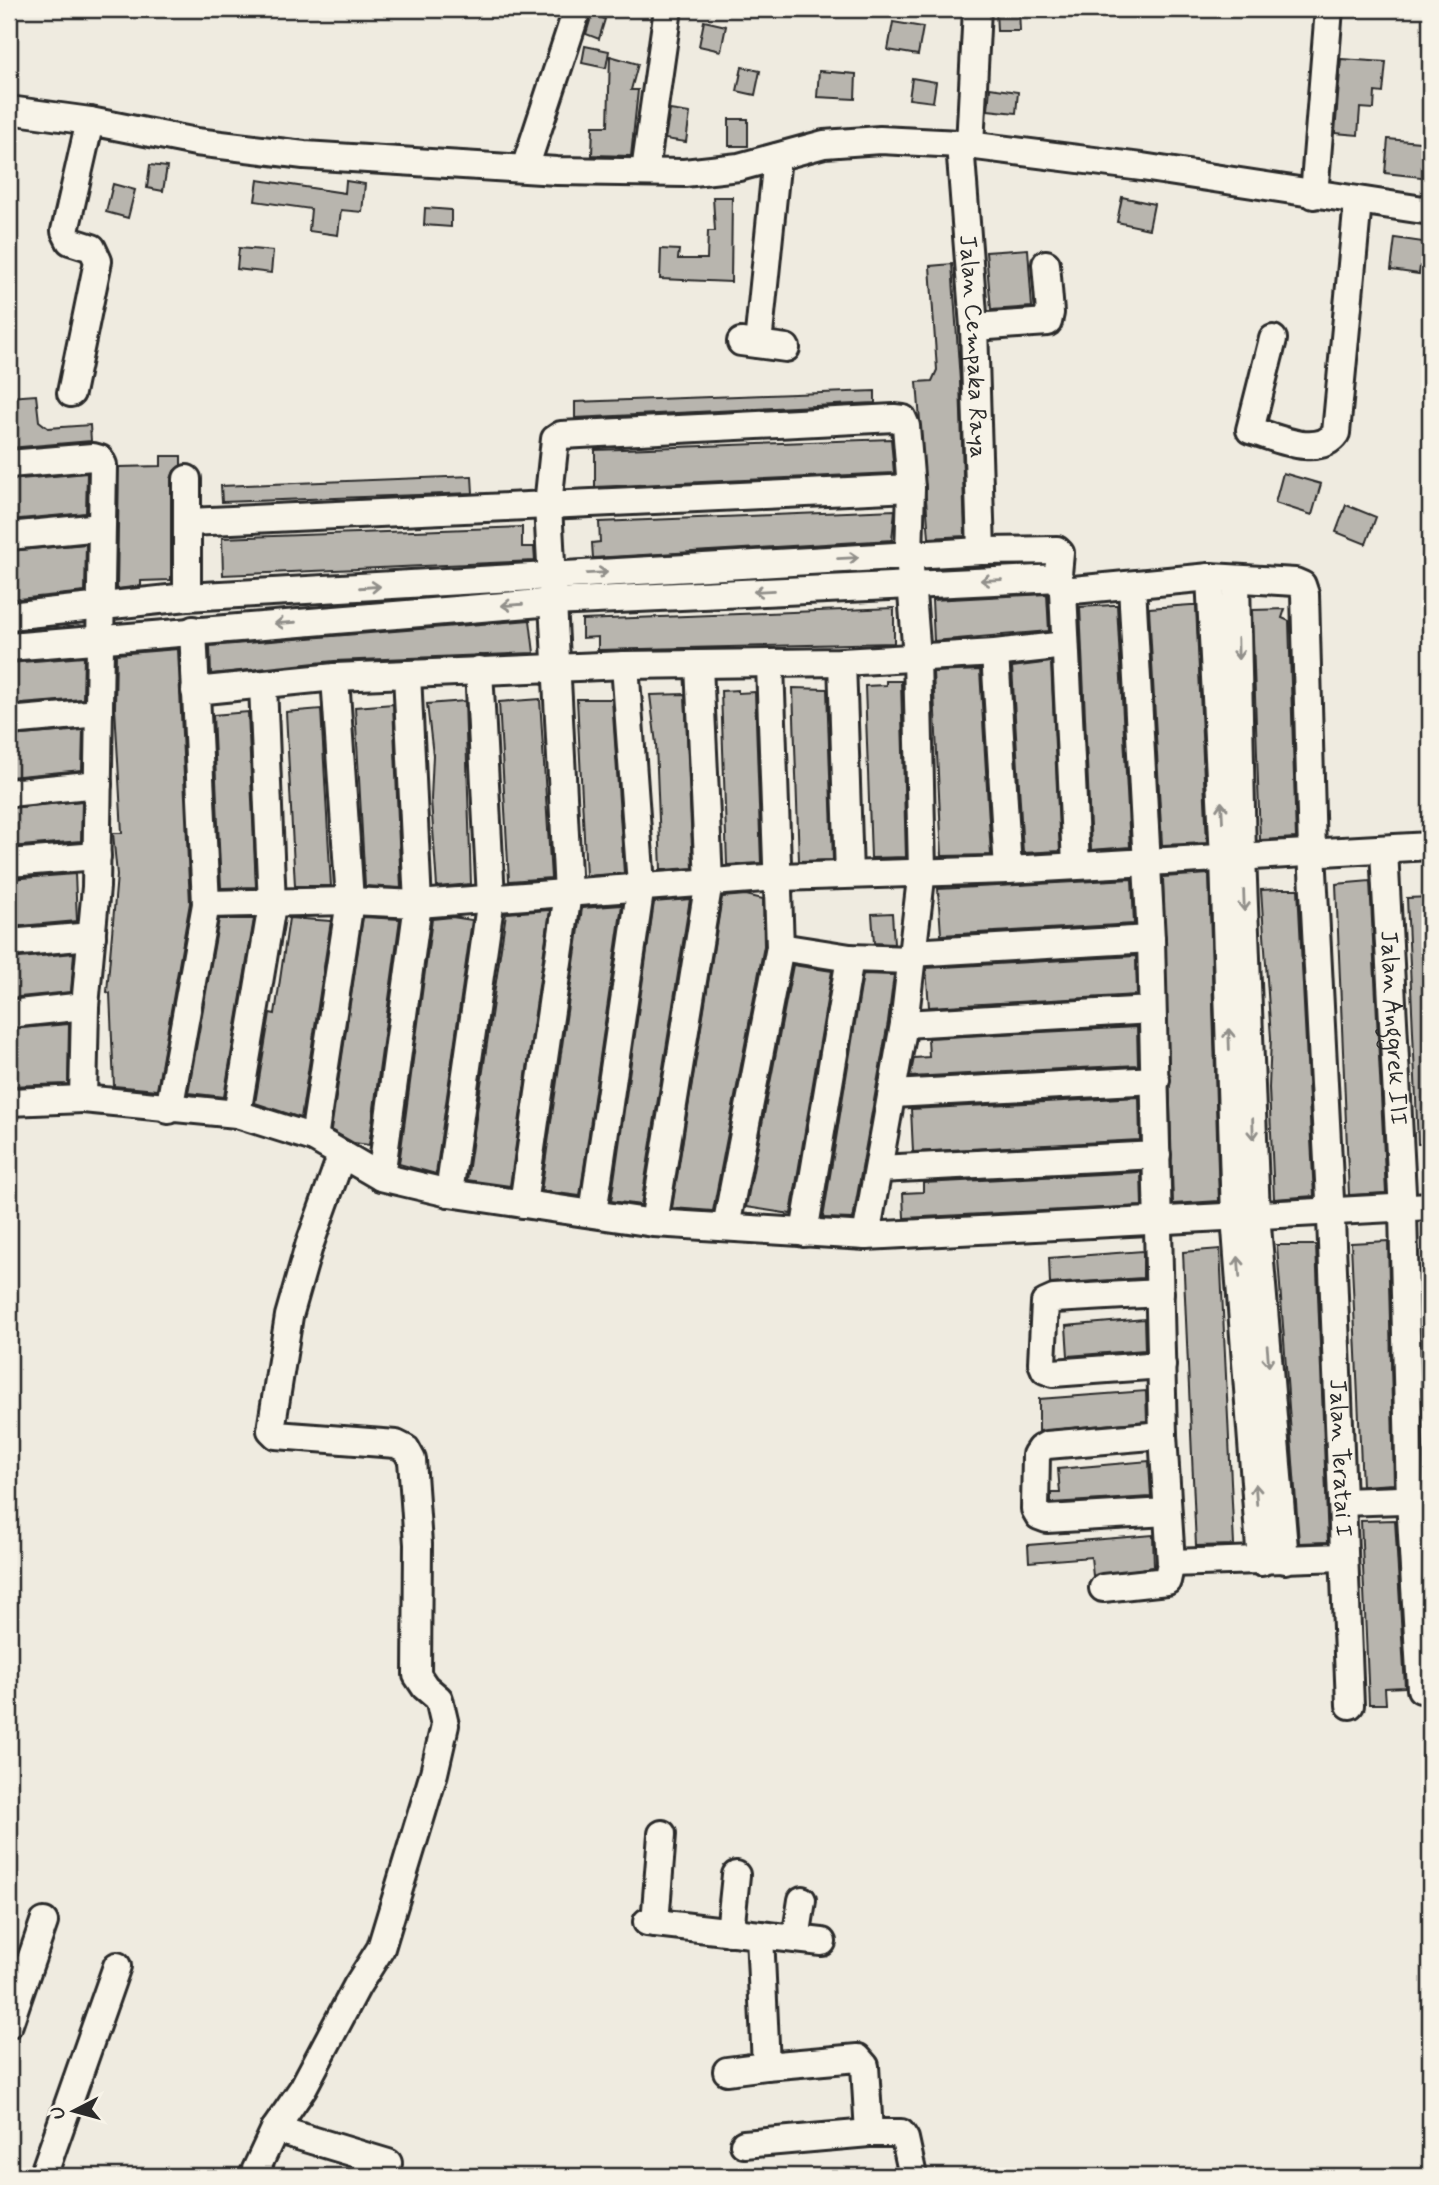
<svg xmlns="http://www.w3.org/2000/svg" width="1439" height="2185" viewBox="0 0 1439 2185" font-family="Mynerve,sans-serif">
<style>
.building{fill:#b8b5ae;stroke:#2b2b2b;stroke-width:2}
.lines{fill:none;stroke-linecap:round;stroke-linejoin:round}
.minor-casing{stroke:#2b2b2b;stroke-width:32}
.minor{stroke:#f7f3e8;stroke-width:26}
.oneway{stroke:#918f8a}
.labels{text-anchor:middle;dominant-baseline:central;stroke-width:5;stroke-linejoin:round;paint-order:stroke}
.street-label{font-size:24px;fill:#2b2b2b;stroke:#f7f3e8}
</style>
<rect width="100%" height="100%" fill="#efebe0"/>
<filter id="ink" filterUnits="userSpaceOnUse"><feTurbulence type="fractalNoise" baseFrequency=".0143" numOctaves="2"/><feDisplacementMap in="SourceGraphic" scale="14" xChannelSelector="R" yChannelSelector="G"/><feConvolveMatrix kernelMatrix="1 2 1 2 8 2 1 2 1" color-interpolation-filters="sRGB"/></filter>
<g filter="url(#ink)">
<path class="building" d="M 996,9 L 1019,9 L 1020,31 L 997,31 Z
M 592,14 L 605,19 L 599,39 L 586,34 Z
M 704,21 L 726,26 L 721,51 L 699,46 Z
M 893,22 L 923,27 L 918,55 L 888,50 Z
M 585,46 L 609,51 L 606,68 L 582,63 Z
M 610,56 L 638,64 L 631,90 L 638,90 L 631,156 L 592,155 L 593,126 L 608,126 Z
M 1341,59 L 1386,62 L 1383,93 L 1375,92 L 1374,109 L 1360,108 L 1358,135 L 1335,133 Z
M 742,67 L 760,71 L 755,95 L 737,91 Z
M 819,71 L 856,74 L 855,99 L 817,97 Z
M 912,78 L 936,82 L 933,102 L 909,99 Z
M 990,88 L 1018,92 L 1016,113 L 988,110 Z
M 670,110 L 690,113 L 686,142 L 665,139 Z
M 729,119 L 748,119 L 748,146 L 729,146 Z
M 1388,139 L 1430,143 L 1430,178 L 1385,173 Z
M 150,165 L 167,167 L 163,191 L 147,188 Z
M 258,180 L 345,193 L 346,181 L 365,184 L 362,212 L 341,210 L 338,235 L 309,231 L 311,209 L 255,201 Z
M 113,184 L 135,190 L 128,218 L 106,212 Z
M 713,197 L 732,197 L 731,282 L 660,279 L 661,249 L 679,250 L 678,259 L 707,259 L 708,231 L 715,231 Z
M 1122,197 L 1154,204 L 1149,229 L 1117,222 Z
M 425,208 L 451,210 L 451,227 L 424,225 Z
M 1395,238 L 1430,243 L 1430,267 L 1420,266 L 1419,274 L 1391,270 Z
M 239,248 L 273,251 L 271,273 L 237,269 Z
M 1028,249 L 1032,307 L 991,310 L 986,252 Z
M 952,264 L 960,381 L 965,536 L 929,538 L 917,382 L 932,381 L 937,370 L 930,266 Z
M 875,391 L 875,403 L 575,418 L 575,402 Z
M 36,395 L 39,421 L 48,428 L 90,425 L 91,441 L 9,448 L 9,397 Z
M 891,439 L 894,473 L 595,487 L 595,450 Z
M 161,456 L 181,456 L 181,465 L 174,471 L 171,479 L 171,580 L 141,581 L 141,586 L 117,589 L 119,467 L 161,466 Z
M 87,473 L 86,513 L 9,520 L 9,480 Z
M 1283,473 L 1321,484 L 1312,515 L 1275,503 Z
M 472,476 L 473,493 L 222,502 L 221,486 Z
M 1346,505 L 1376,517 L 1366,544 L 1336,532 Z
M 895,510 L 892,540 L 593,558 L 592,543 L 600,542 L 599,522 Z
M 522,527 L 522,547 L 534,547 L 535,561 L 223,575 L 222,538 Z
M 86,544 L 85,592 L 9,600 L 9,551 Z
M 1047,594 L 1049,631 L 934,641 L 932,600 Z
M 1113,605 L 1117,605 L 1130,847 L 1091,850 L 1080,607 Z
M 1191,605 L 1196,605 L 1207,843 L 1162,845 L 1149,608 Z
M 894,608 L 894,643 L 598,650 L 598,637 L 582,638 L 582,620 Z
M 1285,609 L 1282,618 L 1289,621 L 1296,838 L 1260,840 L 1252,610 Z
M 530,620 L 534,653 L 334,661 L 211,674 L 210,646 Z
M 178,649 L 190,903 L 157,1090 L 114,1086 L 110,993 L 107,992 L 117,875 L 113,833 L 122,833 L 115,707 L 116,654 Z
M 84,657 L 83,699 L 9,705 L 9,663 Z
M 1051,662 L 1060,851 L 1023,853 L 1012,667 Z
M 980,670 L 991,855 L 942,856 L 933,672 Z
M 886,681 L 901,681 L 906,857 L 871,858 L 865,686 L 886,685 Z
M 793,688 L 827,689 L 833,860 L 799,861 Z
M 738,690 L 738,693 L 755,692 L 761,863 L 727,865 L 721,691 Z
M 685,694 L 693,868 L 661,870 L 656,744 L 650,695 Z
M 540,699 L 551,878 L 509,881 L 499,702 Z
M 577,699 L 612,699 L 624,873 L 586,876 Z
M 465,701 L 471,884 L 437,887 L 431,799 L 433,755 L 427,704 Z
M 393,704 L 401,888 L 365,886 L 355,707 Z
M 321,709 L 331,886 L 295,886 L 286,712 Z
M 248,712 L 256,887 L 221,888 L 213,715 Z
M 83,730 L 82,770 L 9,777 L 9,736 Z
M 82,801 L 81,841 L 9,847 L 9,808 Z
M 75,874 L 77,921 L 9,927 L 9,879 Z
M 1209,874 L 1219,1201 L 1173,1204 L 1163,877 Z
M 1132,879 L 1134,924 L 941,935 L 938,889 Z
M 1370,881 L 1386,1193 L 1349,1195 L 1336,884 Z
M 1281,889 L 1298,889 L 1314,1196 L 1274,1199 L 1269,1088 L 1271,1038 L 1261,890 Z
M 746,895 L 763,899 L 764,946 L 713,1211 L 672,1208 L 722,897 Z
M 1430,897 L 1430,971 L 1427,972 L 1430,1144 L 1418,1144 L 1407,898 Z
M 690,899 L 641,1205 L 611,1201 L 654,902 Z
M 622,905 L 580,1196 L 541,1191 L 582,908 Z
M 550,910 L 510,1186 L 467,1180 L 506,913 Z
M 892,913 L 894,944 L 874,943 L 872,914 Z
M 363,917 L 400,919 L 369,1145 L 354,1143 L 331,1130 Z
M 452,917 L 472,920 L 436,1174 L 399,1164 L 432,919 Z
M 289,918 L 331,921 L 301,1118 L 255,1103 L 270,1013 L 275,1014 Z
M 219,919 L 254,919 L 224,1097 L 188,1093 Z
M 74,953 L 71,992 L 9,998 L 9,959 Z
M 1136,956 L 1137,995 L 929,1007 L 926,968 Z
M 793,965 L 832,971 L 791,1214 L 746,1207 Z
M 863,974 L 894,975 L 888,1022 L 853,1219 L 823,1218 Z
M 69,1024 L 68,1084 L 9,1086 L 9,1029 Z
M 1137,1027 L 1138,1065 L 910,1077 L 914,1058 L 929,1057 L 928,1038 Z
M 1139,1097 L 1140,1140 L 913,1152 L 911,1109 Z
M 1141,1172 L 1142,1206 L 904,1218 L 903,1193 L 923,1192 L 923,1183 Z
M 1388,1241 L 1394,1484 L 1362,1486 L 1351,1243 Z
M 1277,1245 L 1316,1245 L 1328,1542 L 1299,1543 Z
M 1220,1249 L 1234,1545 L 1196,1546 L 1183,1252 Z
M 1143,1251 L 1143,1278 L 1050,1284 L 1049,1258 Z
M 1144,1319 L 1145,1350 L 1068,1356 L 1066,1326 Z
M 1146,1391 L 1147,1421 L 1039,1431 L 1039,1399 Z
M 1149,1461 L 1151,1497 L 1051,1503 L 1051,1493 L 1060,1493 L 1058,1469 Z
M 1395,1520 L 1405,1687 L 1385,1688 L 1386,1704 L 1369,1704 L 1361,1521 Z
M 1153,1535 L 1154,1567 L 1093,1576 L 1091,1557 L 1029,1562 L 1028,1545 Z"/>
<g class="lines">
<g class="minor-casing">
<g id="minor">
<path d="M 9,110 L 90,121 L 196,142 L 304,155 L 557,171 L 684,173 L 739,167 L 824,144 L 880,140 L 960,144 L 1142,167 L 1430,211"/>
<path id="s1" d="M 960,144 L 974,327 L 981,551"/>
<path d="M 970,145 L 977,9"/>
<path d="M 525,168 L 577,10"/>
<path d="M 645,171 L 668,9"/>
<path d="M 1314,195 L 1329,9"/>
<path d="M 974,327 L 1048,322 L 1050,313 L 1046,264"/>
<path d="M 1273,339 L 1250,430 C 1275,437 1318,459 1336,433 L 1358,201"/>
<path d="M 741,342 L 786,348"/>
<path d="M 758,344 L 777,157"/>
<path d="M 71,393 L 98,261 L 92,248 L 70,241 L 65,231 L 90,121"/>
<path d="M 9,464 L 93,457 L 100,459 L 103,465 L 96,887 L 85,1006 L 83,1099 L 9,1102"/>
<path d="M 187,479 L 187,597"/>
<path d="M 189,522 L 911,488"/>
<path d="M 9,536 L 101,527"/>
<path d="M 1210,577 L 1224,858 L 1235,1216 L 1261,1562"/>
<path d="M 1236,581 L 1242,855 L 1256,1214 L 1285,1560"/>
<path d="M 1063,591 L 1076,864"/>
<path id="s2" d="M 9,616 L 187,597 L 981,551 L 1057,550 L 1060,553 L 1058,574 L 1063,591 L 1210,577 L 1295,582 L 1302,585 L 1305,594 L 1312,852 L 1331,1219 L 1350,1705"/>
<path d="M 193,630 L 206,904 L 350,901 L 418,904 L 779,877 L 1008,870 L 1430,846"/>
<path d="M 9,647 L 553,602 L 1059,578"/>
<path d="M 995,653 L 1008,870"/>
<path d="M 842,662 L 849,874"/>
<path d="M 195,691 L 335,677 L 625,665 L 842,662 L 995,653 L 1065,645"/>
<path d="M 9,721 L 99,713"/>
<path d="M 9,793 L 98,784"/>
<path id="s3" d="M 1384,850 L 1403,1212 L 1410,1500 L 1421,1689"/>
<path d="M 9,863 L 97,856"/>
<path d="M 9,943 L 92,936"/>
<path d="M 780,947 L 850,958 L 911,960"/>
<path d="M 911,953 L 1151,939"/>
<path d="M 9,1014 L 85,1006"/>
<path d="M 904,1024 L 1152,1010"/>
<path d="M 892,1094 L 1156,1080"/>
<path d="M 83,1099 L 237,1114 L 314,1138 L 381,1177 L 449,1193 L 654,1223 L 866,1236 L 1430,1206"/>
<path d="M 169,1110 L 206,904"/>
<path d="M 237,1114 L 272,905 L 263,685"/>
<path d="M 314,1138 L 350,901 L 335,677"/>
<path d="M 879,1169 L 1157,1155"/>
<path d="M 381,1177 L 418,904 L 407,674"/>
<path d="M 449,1193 L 491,898 L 479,670"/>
<path d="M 523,1204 L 568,893 L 548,505 L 555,439 L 561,435 L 894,418 L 903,419 L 906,426 L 911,488 L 909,555 L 917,657 L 922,870 L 904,1024 L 866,1236"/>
<path d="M 593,1213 L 641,885 L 625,665"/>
<path d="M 654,1223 L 709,881 L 699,666"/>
<path d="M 726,1227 L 780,947 L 770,665"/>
<path d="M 804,1233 L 850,958"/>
<path d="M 1160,1293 L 1054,1299 L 1045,1303 L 1042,1363 L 1045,1370 L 1053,1373 L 1162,1365"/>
<path d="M 1163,1435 L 1047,1445 L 1040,1449 L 1036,1455 L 1035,1509 L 1039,1516 L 1047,1519 L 1167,1512"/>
<path d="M 1342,1502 L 1430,1499"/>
<path d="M 1171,1563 L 1342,1557"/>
<path d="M 1103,1588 L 1167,1581 L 1171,1563 L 1163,1435 L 1151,939 L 1132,586"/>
<path d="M 647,1922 L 760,1935 L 766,2066 L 858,2058 L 865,2066 L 869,2133 L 901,2133 L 905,2139 L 913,2176"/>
<path d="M 655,1923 L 662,1834"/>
<path d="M 730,1932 L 736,1875"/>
<path d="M 760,1935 L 822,1942"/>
<path d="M 796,1939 L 802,1900"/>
<path d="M 9,2024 L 44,1922"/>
<path d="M 727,2071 L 766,2066"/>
<path d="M 275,2129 L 388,2163"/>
<path d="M 744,2144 L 869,2133"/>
<path d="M 43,2176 L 117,1966"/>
<path d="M 253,2176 L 275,2129 L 303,2088 L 357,1986 L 381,1948 L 434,1773 L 445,1725 L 439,1699 L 425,1687 L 417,1675 L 418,1544 L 412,1460 L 406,1449 L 396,1444 L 276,1435 L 271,1430 L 289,1316 L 309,1246 L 342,1154"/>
</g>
</g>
<use href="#minor" class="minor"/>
</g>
<defs><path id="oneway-shaft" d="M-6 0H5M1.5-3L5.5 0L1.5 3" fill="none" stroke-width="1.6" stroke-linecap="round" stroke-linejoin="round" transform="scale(1.75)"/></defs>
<g class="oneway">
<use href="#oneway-shaft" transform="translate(848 558) rotate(-3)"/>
<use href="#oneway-shaft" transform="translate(597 573) rotate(-3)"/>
<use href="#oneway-shaft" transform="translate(991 580) rotate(178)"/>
<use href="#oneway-shaft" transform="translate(370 587) rotate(-4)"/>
<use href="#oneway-shaft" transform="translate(764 591) rotate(177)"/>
<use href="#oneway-shaft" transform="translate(512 605) rotate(176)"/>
<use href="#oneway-shaft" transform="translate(285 623) rotate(176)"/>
<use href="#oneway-shaft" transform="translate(1238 649) rotate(89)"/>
<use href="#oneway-shaft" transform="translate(1222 812) rotate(-93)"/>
<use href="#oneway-shaft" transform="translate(1244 901) rotate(88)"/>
<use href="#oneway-shaft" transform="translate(1229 1039) rotate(-92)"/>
<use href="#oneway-shaft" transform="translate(1253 1129) rotate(88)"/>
<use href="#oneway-shaft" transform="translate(1239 1267) rotate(-94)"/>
<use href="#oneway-shaft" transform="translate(1268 1356) rotate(85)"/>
<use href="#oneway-shaft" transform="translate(1256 1494) rotate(-94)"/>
</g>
</g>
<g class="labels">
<g class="street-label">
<text stroke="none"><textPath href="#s1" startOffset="203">Jalan Cempaka Raya</textPath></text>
<text stroke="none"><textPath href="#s3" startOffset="178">Jalan Anggrek III</textPath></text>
<text stroke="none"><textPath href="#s2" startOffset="2208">Jalan Teratai I</textPath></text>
</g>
</g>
<rect width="1439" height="2185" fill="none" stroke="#f7f3e8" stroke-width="35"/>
<rect x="18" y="18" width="1404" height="2150" fill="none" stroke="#2b2b2b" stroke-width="2.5" filter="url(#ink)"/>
<g transform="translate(74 2111) rotate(264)" stroke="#f7f3e8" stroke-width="5" paint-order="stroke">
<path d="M0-5L12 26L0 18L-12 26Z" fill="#2b2b2b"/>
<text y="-10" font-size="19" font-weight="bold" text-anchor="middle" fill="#2b2b2b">U</text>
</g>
</svg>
